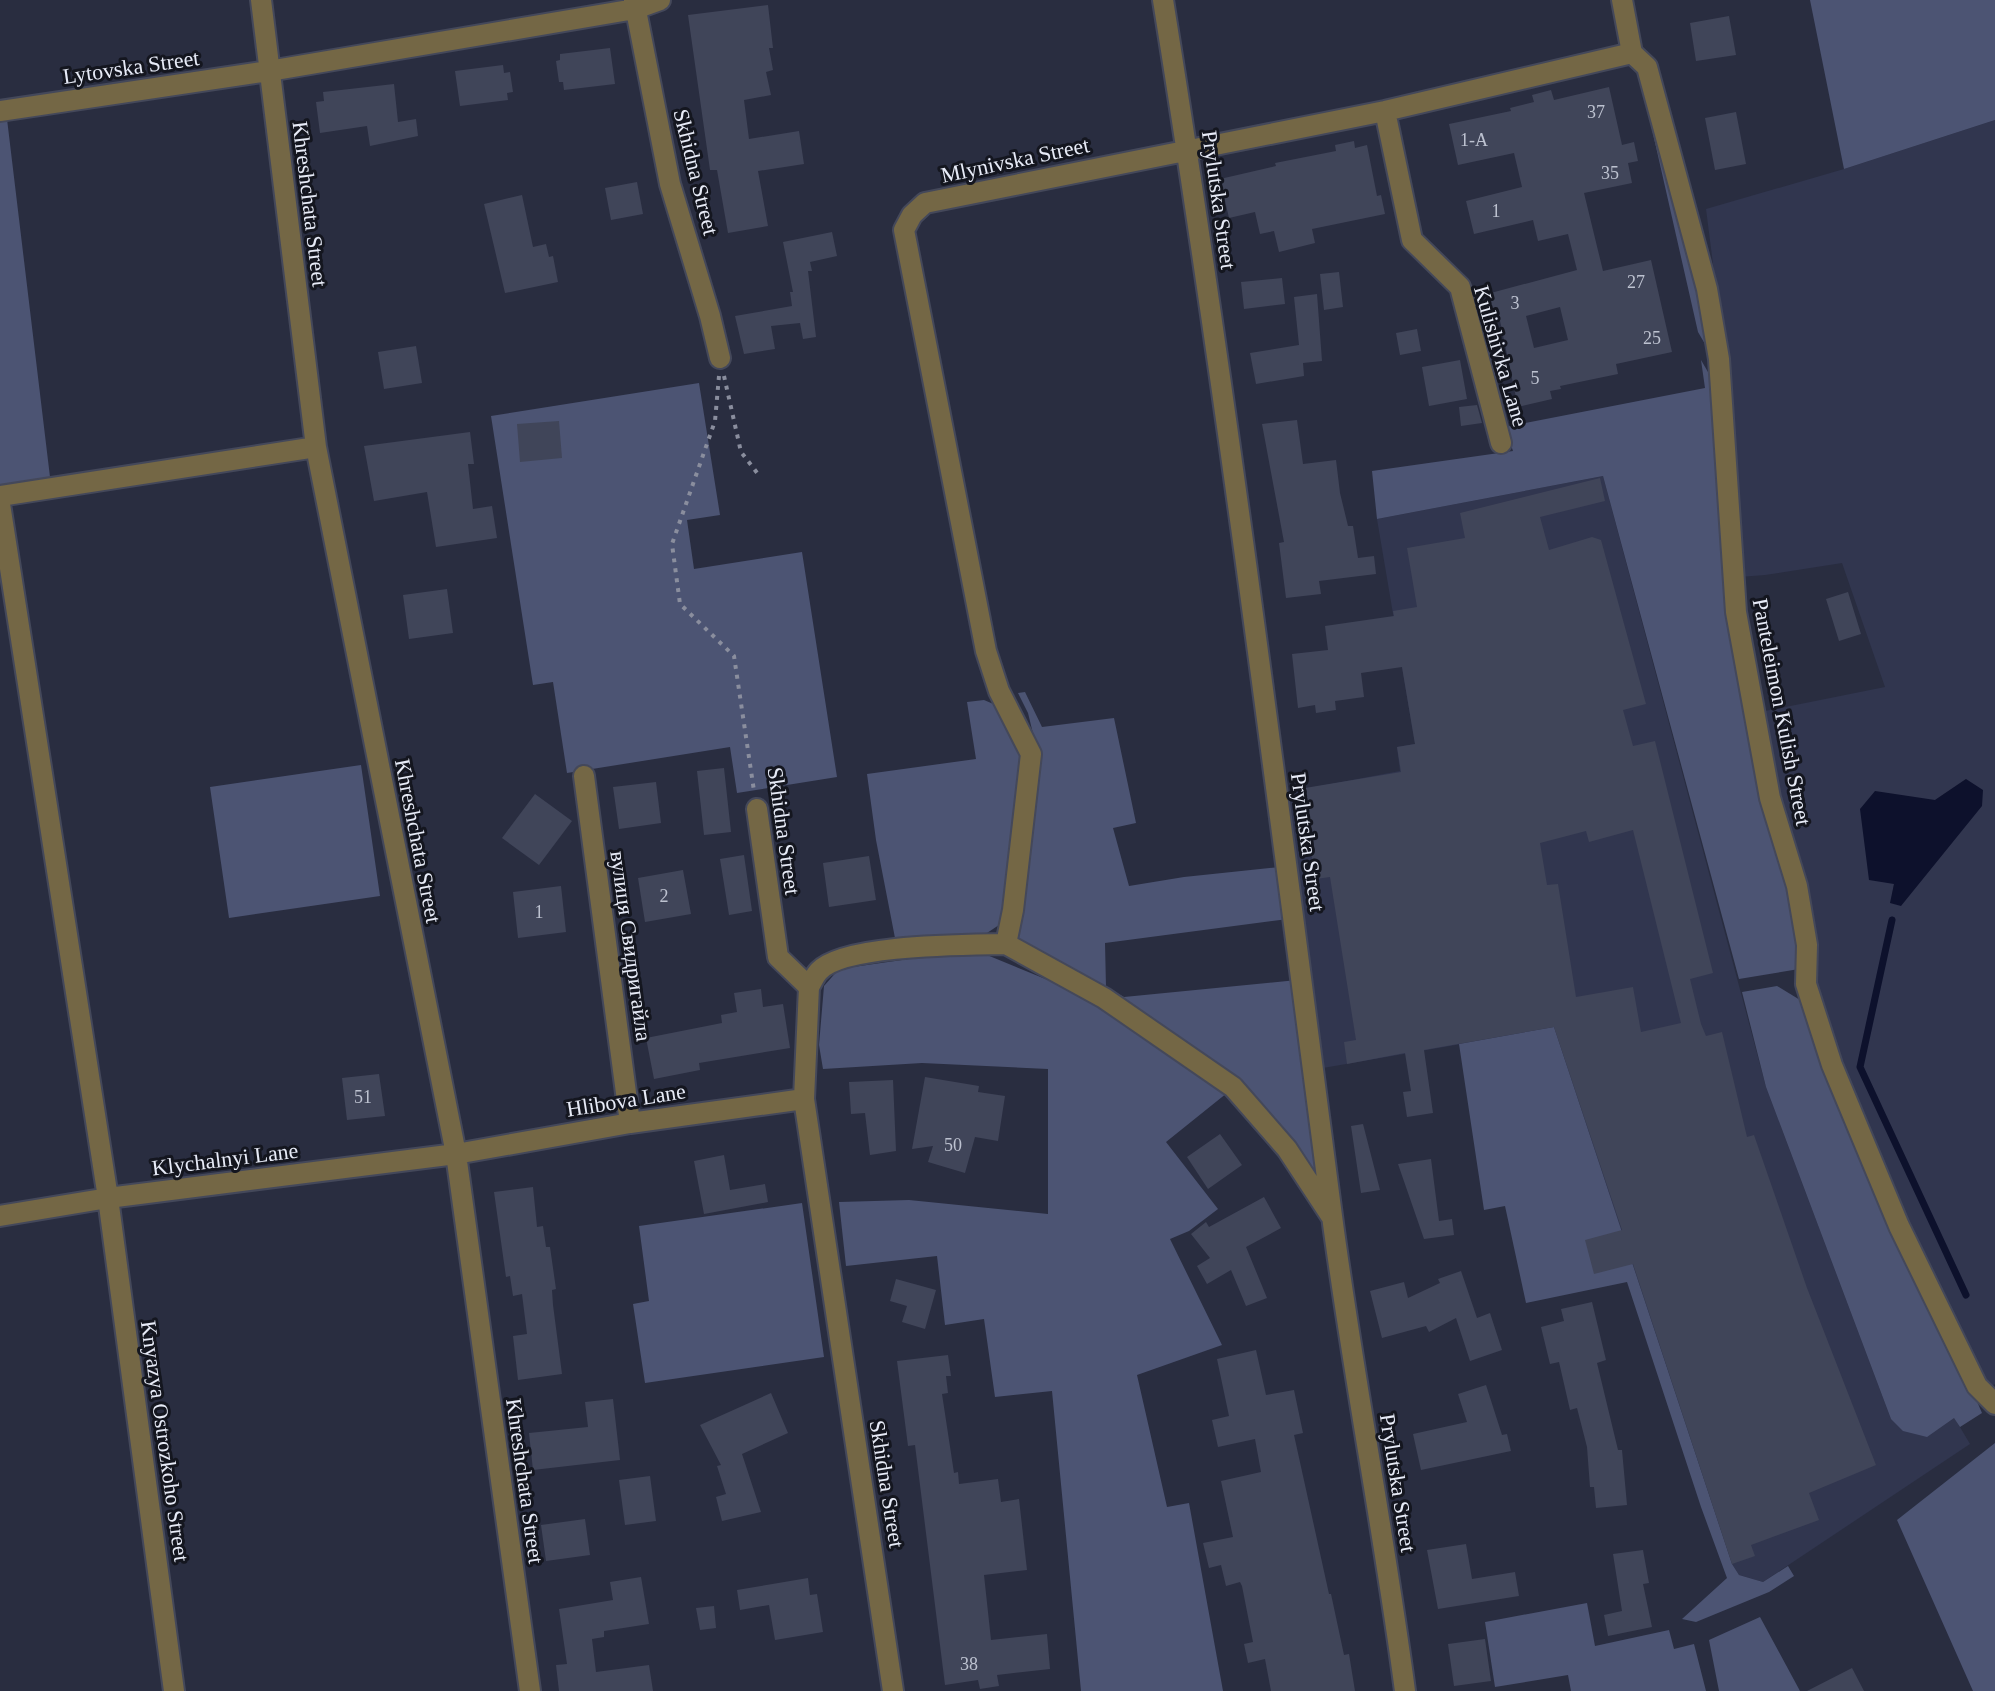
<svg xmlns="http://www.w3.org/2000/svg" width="1995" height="1691" viewBox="0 0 1995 1691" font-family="Georgia,serif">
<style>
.built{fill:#31364f;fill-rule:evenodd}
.green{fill:#4c5473}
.water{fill:#0d112c}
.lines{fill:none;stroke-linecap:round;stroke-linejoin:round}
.stream{stroke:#0d112c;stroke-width:7}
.building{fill:#404559;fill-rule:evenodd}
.minor-casing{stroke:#44485a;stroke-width:24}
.path{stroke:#8a8e9e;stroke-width:4;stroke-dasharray:4 6;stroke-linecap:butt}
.minor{stroke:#746745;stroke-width:20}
.labels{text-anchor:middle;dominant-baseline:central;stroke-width:6;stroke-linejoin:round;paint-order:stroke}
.number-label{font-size:18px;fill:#bdc2d0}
.street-label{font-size:22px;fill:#e7ebf7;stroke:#14161f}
</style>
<rect width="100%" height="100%" fill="#292d40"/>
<path class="built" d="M 1995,120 L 1995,1384 L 1988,1389 L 1904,1224 L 1837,1063 L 1812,983 L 1760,712 L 1885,687 L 1842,563 L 1765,575 L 1739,577 L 1725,358 L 1706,209 L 1844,169 ZM 1966,779 L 1891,902 L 1894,884 L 1935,800 Z
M 1603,476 L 1766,1087 L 1891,1419 L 1954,1417 L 1970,1444 L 1763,1582 L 1739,1575 L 1732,1564 L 1554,1028 L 1323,1068 L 1288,792 L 1400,771 L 1397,747 L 1415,744 L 1377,519 Z"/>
<path class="green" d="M 1810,0 L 1995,0 L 1995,120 L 1844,169 Z
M 1639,72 L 1702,290 L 1712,356 L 1698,332 Z
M 7,119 L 50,477 L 0,487 L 0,120 Z
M 1701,360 L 1715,384 L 1730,612 L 1792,888 L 1799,969 L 1739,979 L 1603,476 L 1377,519 L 1372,471 L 1513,451 L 1505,427 L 1705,388 Z
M 699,383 L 720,515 L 687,520 L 694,569 L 802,552 L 837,777 L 737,793 L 730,747 L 567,773 L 553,682 L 533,685 L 491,416 Z
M 1025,692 L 1042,727 L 1114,718 L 1136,823 L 1113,828 L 1129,886 L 1184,877 L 1280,867 L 1288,919 L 1105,943 L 1106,987 L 1124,997 L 1297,980 L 1321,1189 L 1237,1082 L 1019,944 L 1017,930 L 1038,754 L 1028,713 L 1018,693 Z
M 984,700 L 998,706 L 1024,755 L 1006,911 L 999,925 L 984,935 L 895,938 L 876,840 L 867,774 L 976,759 L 967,702 Z
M 361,765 L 380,896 L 229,918 L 210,787 Z
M 987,955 L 1065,987 L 1100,1004 L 1227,1093 L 1166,1142 L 1218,1209 L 1189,1231 L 1170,1239 L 1222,1345 L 1137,1375 L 1167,1507 L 1189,1503 L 1223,1691 L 1081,1691 L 1052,1391 L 995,1397 L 984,1319 L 945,1325 L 937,1256 L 846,1266 L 839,1202 L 909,1200 L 1048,1214 L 1048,1069 L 922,1063 L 823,1069 L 819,1045 L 824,986 L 839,969 L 930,956 Z
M 1777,986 L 1805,1003 L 1982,1413 L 1960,1427 L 1954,1418 L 1927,1437 L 1903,1431 L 1891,1419 L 1766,1087 L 1742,992 Z
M 1554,1027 L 1732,1564 L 1739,1575 L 1763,1582 L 1788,1566 L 1794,1576 L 1769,1592 L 1696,1622 L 1682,1619 L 1727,1578 L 1701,1507 L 1627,1282 L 1526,1303 L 1505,1206 L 1484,1210 L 1459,1044 Z
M 802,1203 L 824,1357 L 645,1383 L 633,1304 L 649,1301 L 639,1226 Z
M 1995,1443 L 1995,1691 L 1973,1691 L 1897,1520 Z
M 1587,1603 L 1595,1646 L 1669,1630 L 1674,1649 L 1694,1644 L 1706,1691 L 1571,1691 L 1568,1675 L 1495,1687 L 1485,1622 Z
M 1760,1617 L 1800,1691 L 1719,1691 L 1709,1640 Z"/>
<path class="water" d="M 1966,779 L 1983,790 L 1982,806 L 1901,906 L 1890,903 L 1894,884 L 1869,880 L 1860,809 L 1875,791 L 1935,800 Z"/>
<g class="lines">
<path class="stream" d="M 1892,920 L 1860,1067 L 1966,1295"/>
</g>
<path class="building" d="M 768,5 L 773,48 L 769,48 L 773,70 L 766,72 L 771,95 L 744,100 L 749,139 L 799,131 L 804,164 L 758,171 L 768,226 L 728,233 L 717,170 L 710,170 L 688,15 Z
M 1729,16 L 1736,55 L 1696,61 L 1690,23 Z
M 610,48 L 615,84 L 564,90 L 563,82 L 559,82 L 556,61 L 560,60 L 560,54 Z
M 503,65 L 504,73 L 510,72 L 513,92 L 507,93 L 508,100 L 460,106 L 455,71 Z
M 394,84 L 398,122 L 416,119 L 418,136 L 370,146 L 367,126 L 320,133 L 316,102 L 324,101 L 323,92 Z
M 1609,87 L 1622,145 L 1634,142 L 1638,161 L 1628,163 L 1632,183 L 1584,193 L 1603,271 L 1651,260 L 1672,352 L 1616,364 L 1618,374 L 1560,386 L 1561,389 L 1550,391 L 1552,399 L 1518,407 L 1499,316 L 1493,318 L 1487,294 L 1577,270 L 1568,234 L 1538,241 L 1533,220 L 1474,234 L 1466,201 L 1522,187 L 1514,153 L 1458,165 L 1449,124 L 1511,111 L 1510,108 L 1534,102 L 1532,95 L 1551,90 L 1554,100 ZM 1560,307 L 1568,340 L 1534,348 L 1526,316 Z
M 1736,112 L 1746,164 L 1715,170 L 1705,118 Z
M 1354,141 L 1355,148 L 1367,145 L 1377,196 L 1381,195 L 1385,214 L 1312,229 L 1315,243 L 1279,252 L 1274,231 L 1260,234 L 1255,212 L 1229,218 L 1220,179 L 1276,166 L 1275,163 L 1336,151 L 1335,145 Z
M 637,182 L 643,214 L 611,220 L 605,188 Z
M 522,195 L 533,247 L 546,244 L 549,257 L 553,256 L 558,282 L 505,293 L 484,204 Z
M 832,232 L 837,256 L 810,262 L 812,271 L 808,271 L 816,337 L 803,339 L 800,323 L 771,326 L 775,349 L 744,354 L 735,316 L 792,306 L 790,292 L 793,292 L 783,242 Z
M 1339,272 L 1343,307 L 1324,310 L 1320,274 Z
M 1282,278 L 1285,304 L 1244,309 L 1241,282 Z
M 1317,294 L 1322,361 L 1303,363 L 1304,376 L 1256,384 L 1250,353 L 1299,345 L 1294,297 Z
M 1417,329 L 1421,351 L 1400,355 L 1396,333 Z
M 416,346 L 422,383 L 384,389 L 378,352 Z
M 1460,360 L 1467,399 L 1429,406 L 1422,367 Z
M 1477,405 L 1482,423 L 1461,426 L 1459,407 Z
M 1297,420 L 1303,464 L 1336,460 L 1340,493 L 1348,526 L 1353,526 L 1358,558 L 1374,556 L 1376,574 L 1319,581 L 1321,594 L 1286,598 L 1279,543 L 1284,542 L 1262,424 Z
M 559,421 L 562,458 L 520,462 L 517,424 Z
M 470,432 L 474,464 L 468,464 L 473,509 L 492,506 L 497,538 L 436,547 L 427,492 L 374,501 L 364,446 Z
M 1600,478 L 1605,501 L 1540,517 L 1549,550 L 1592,537 L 1601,540 L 1646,704 L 1623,710 L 1633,746 L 1655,741 L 1713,973 L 1690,979 L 1701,1024 L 1706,1036 L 1722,1032 L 1747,1137 L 1754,1135 L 1807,1288 L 1876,1465 L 1809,1493 L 1819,1520 L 1751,1545 L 1755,1556 L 1732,1564 L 1633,1264 L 1594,1274 L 1585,1240 L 1622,1230 L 1554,1027 L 1424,1050 L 1433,1113 L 1407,1117 L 1403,1092 L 1411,1091 L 1405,1053 L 1347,1064 L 1344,1042 L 1356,1040 L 1330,877 L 1316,879 L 1299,789 L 1401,772 L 1397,747 L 1415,744 L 1402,667 L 1361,673 L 1364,697 L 1335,701 L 1336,710 L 1316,713 L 1315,705 L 1298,708 L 1292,654 L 1328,650 L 1325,626 L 1394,616 L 1393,611 L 1417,607 L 1407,548 L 1465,538 L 1460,513 ZM 1633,830 L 1681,1023 L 1641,1032 L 1633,987 L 1576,997 L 1558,884 L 1547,885 L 1540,843 L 1586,831 L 1589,842 Z
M 447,589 L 453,633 L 409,639 L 403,595 Z
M 1848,592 L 1861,634 L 1839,641 L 1826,599 Z
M 724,768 L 731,832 L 704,835 L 697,771 Z
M 656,782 L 661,823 L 619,829 L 613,787 Z
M 535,794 L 572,821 L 539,865 L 502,838 Z
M 744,855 L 752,911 L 729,915 L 720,859 Z
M 869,856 L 876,900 L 829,907 L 823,863 Z
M 683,870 L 691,914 L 645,922 L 638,878 Z
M 561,886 L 566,932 L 518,938 L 513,892 Z
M 761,989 L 763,1007 L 783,1004 L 790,1048 L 699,1063 L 700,1070 L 654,1079 L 646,1038 L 722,1023 L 721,1015 L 737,1012 L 734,993 Z
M 379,1074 L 385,1116 L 347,1120 L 342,1078 Z
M 925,1077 L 979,1086 L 978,1092 L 1005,1096 L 998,1141 L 975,1137 L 965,1173 L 928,1162 L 933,1146 L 912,1149 Z
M 893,1080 L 896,1151 L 870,1155 L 865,1113 L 851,1114 L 849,1082 Z
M 1363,1124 L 1380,1190 L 1361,1193 L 1351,1126 Z
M 1220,1134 L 1242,1165 L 1208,1189 L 1187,1157 Z
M 724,1155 L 730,1190 L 765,1184 L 768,1202 L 704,1214 L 694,1161 Z
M 1431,1159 L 1439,1221 L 1452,1219 L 1454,1235 L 1424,1239 L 1398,1164 Z
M 533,1187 L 537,1227 L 543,1226 L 546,1247 L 550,1247 L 556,1289 L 552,1290 L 553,1305 L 562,1374 L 518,1380 L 513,1336 L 527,1334 L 522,1294 L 513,1296 L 510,1276 L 506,1277 L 494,1192 Z
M 1264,1197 L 1281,1228 L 1246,1247 L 1267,1298 L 1246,1306 L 1231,1270 L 1207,1284 L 1197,1266 L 1210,1258 L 1191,1234 L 1206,1222 L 1209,1227 Z
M 1461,1271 L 1477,1318 L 1490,1313 L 1502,1350 L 1470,1361 L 1456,1318 L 1429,1332 L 1426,1326 L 1382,1338 L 1370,1291 L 1404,1282 L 1408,1298 L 1440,1283 L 1438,1279 Z
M 896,1279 L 936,1290 L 925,1329 L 902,1322 L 907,1306 L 890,1301 Z
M 1592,1302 L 1606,1360 L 1597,1363 L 1618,1450 L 1622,1450 L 1627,1505 L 1596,1508 L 1594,1487 L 1590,1487 L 1587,1447 L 1577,1408 L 1570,1410 L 1559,1362 L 1550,1364 L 1541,1327 L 1564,1321 L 1561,1309 Z
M 1256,1350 L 1266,1395 L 1294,1390 L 1303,1433 L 1294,1435 L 1329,1594 L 1331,1594 L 1344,1655 L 1349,1654 L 1355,1691 L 1271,1691 L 1265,1659 L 1248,1663 L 1244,1644 L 1253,1642 L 1242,1586 L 1240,1582 L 1226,1586 L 1221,1565 L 1209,1568 L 1203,1543 L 1233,1537 L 1221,1481 L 1261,1472 L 1255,1439 L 1218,1447 L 1212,1420 L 1229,1416 L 1217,1359 Z
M 948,1355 L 951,1376 L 946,1376 L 948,1393 L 942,1394 L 954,1473 L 958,1472 L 959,1484 L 998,1479 L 1001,1502 L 1019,1499 L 1027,1570 L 984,1575 L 991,1640 L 1047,1634 L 1050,1669 L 997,1675 L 999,1686 L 980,1689 L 978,1680 L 945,1685 L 915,1445 L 908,1446 L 897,1361 Z
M 1486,1385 L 1502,1435 L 1507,1434 L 1511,1451 L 1421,1470 L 1413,1434 L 1467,1422 L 1458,1394 Z
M 771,1393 L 788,1433 L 742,1454 L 761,1512 L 722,1521 L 716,1497 L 726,1494 L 717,1466 L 721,1465 L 700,1425 Z
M 613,1399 L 620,1460 L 533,1470 L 529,1433 L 588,1427 L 585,1402 Z
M 650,1476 L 656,1521 L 625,1525 L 619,1480 Z
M 585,1519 L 590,1555 L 546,1561 L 541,1525 Z
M 1466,1544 L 1472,1579 L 1515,1572 L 1519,1596 L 1438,1609 L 1427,1550 Z
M 1643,1550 L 1649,1583 L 1643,1584 L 1652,1627 L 1608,1636 L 1604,1615 L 1622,1611 L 1613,1554 Z
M 641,1577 L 649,1624 L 604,1631 L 604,1637 L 592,1639 L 596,1672 L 649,1665 L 653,1691 L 559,1691 L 556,1665 L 567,1664 L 559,1609 L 613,1600 L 610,1582 Z
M 808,1578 L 810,1595 L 817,1594 L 823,1632 L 775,1640 L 769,1605 L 740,1610 L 737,1590 Z
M 714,1606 L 716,1628 L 700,1630 L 696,1608 Z
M 1485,1639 L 1491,1681 L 1454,1686 L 1448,1644 Z
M 1852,1668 L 1864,1691 L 1807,1691 Z"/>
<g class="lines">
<g class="minor-casing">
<path id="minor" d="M 261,0 L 316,447 L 456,1154 L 530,1691
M 634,0 L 670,184 L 710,316 L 720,358
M 1163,0 C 1228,404 1279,810 1332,1216 C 1353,1375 1384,1532 1405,1691
M 1622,0 L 1632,53 L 1647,67 L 1707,289 L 1719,359 L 1736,612 L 1770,798 L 1797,886 L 1807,945 L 1806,984 L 1832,1065 L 1899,1226 L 1977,1386 L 1995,1404
M 0,111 L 269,71 L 635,9 L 660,0
M 1385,111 L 1412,240 L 1460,287 L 1501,443
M 0,496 L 316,447
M 0,504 L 108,1198 L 174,1691
M 584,776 L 630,1123
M 757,809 L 778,957 L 809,987 L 804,1099 L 893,1691
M 1006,944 L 1104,998 L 1233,1087 L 1287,1149 L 1331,1216
M 809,987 C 812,982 815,975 819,971 C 844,944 967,945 1006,944 L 1013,910 L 1031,754 L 999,691 L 986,651 L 904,230 L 912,215 L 925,203 L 1385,111 L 1632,53
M 0,1216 L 108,1198 L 456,1154 L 630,1123 L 804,1099"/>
</g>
<path class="path" d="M 719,376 L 715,421 L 672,544 L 680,604 L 734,656 L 754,791
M 724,376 L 741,452 L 758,474"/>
<use href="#minor" class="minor"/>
</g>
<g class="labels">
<g class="number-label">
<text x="1596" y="112">37</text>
<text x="1474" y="140">1-А</text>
<text x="1610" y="173">35</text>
<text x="1496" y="211">1</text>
<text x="1636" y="282">27</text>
<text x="1515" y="303">3</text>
<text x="1652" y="338">25</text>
<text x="1535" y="378">5</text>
<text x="664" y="896">2</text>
<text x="539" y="912">1</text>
<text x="363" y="1097">51</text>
<text x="953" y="1145">50</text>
<text x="969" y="1664">38</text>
</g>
<g class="street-label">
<text transform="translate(131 67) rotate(-8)">Lytovska Street</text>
<text transform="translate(1015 160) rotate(-12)">Mlynivska Street</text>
<text transform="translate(696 172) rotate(76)">Skhidna Street</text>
<text transform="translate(1219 200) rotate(82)">Prylutska Street</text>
<text transform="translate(310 204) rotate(83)">Khreshchata Street</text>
<text transform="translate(1501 356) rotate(74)">Kulishivka Lane</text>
<text transform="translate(1782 712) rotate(79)">Panteleimon Kulish Street</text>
<text transform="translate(784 831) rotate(82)">Skhidna Street</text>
<text transform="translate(418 841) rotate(79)">Khreshchata Street</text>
<text transform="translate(1308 842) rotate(82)">Prylutska Street</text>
<text transform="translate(631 946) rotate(82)">вулиця Свидригайла</text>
<text transform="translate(626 1100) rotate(-9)">Hlibova Lane</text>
<text transform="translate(225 1159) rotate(-7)">Klychalnyi Lane</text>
<text transform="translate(165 1441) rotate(82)">Knyazya Ostrozkoho Street</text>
<text transform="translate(525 1481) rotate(82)">Khreshchata Street</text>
<text transform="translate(1398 1483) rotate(81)">Prylutska Street</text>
<text transform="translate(887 1484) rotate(81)">Skhidna Street</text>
</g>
</g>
</svg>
